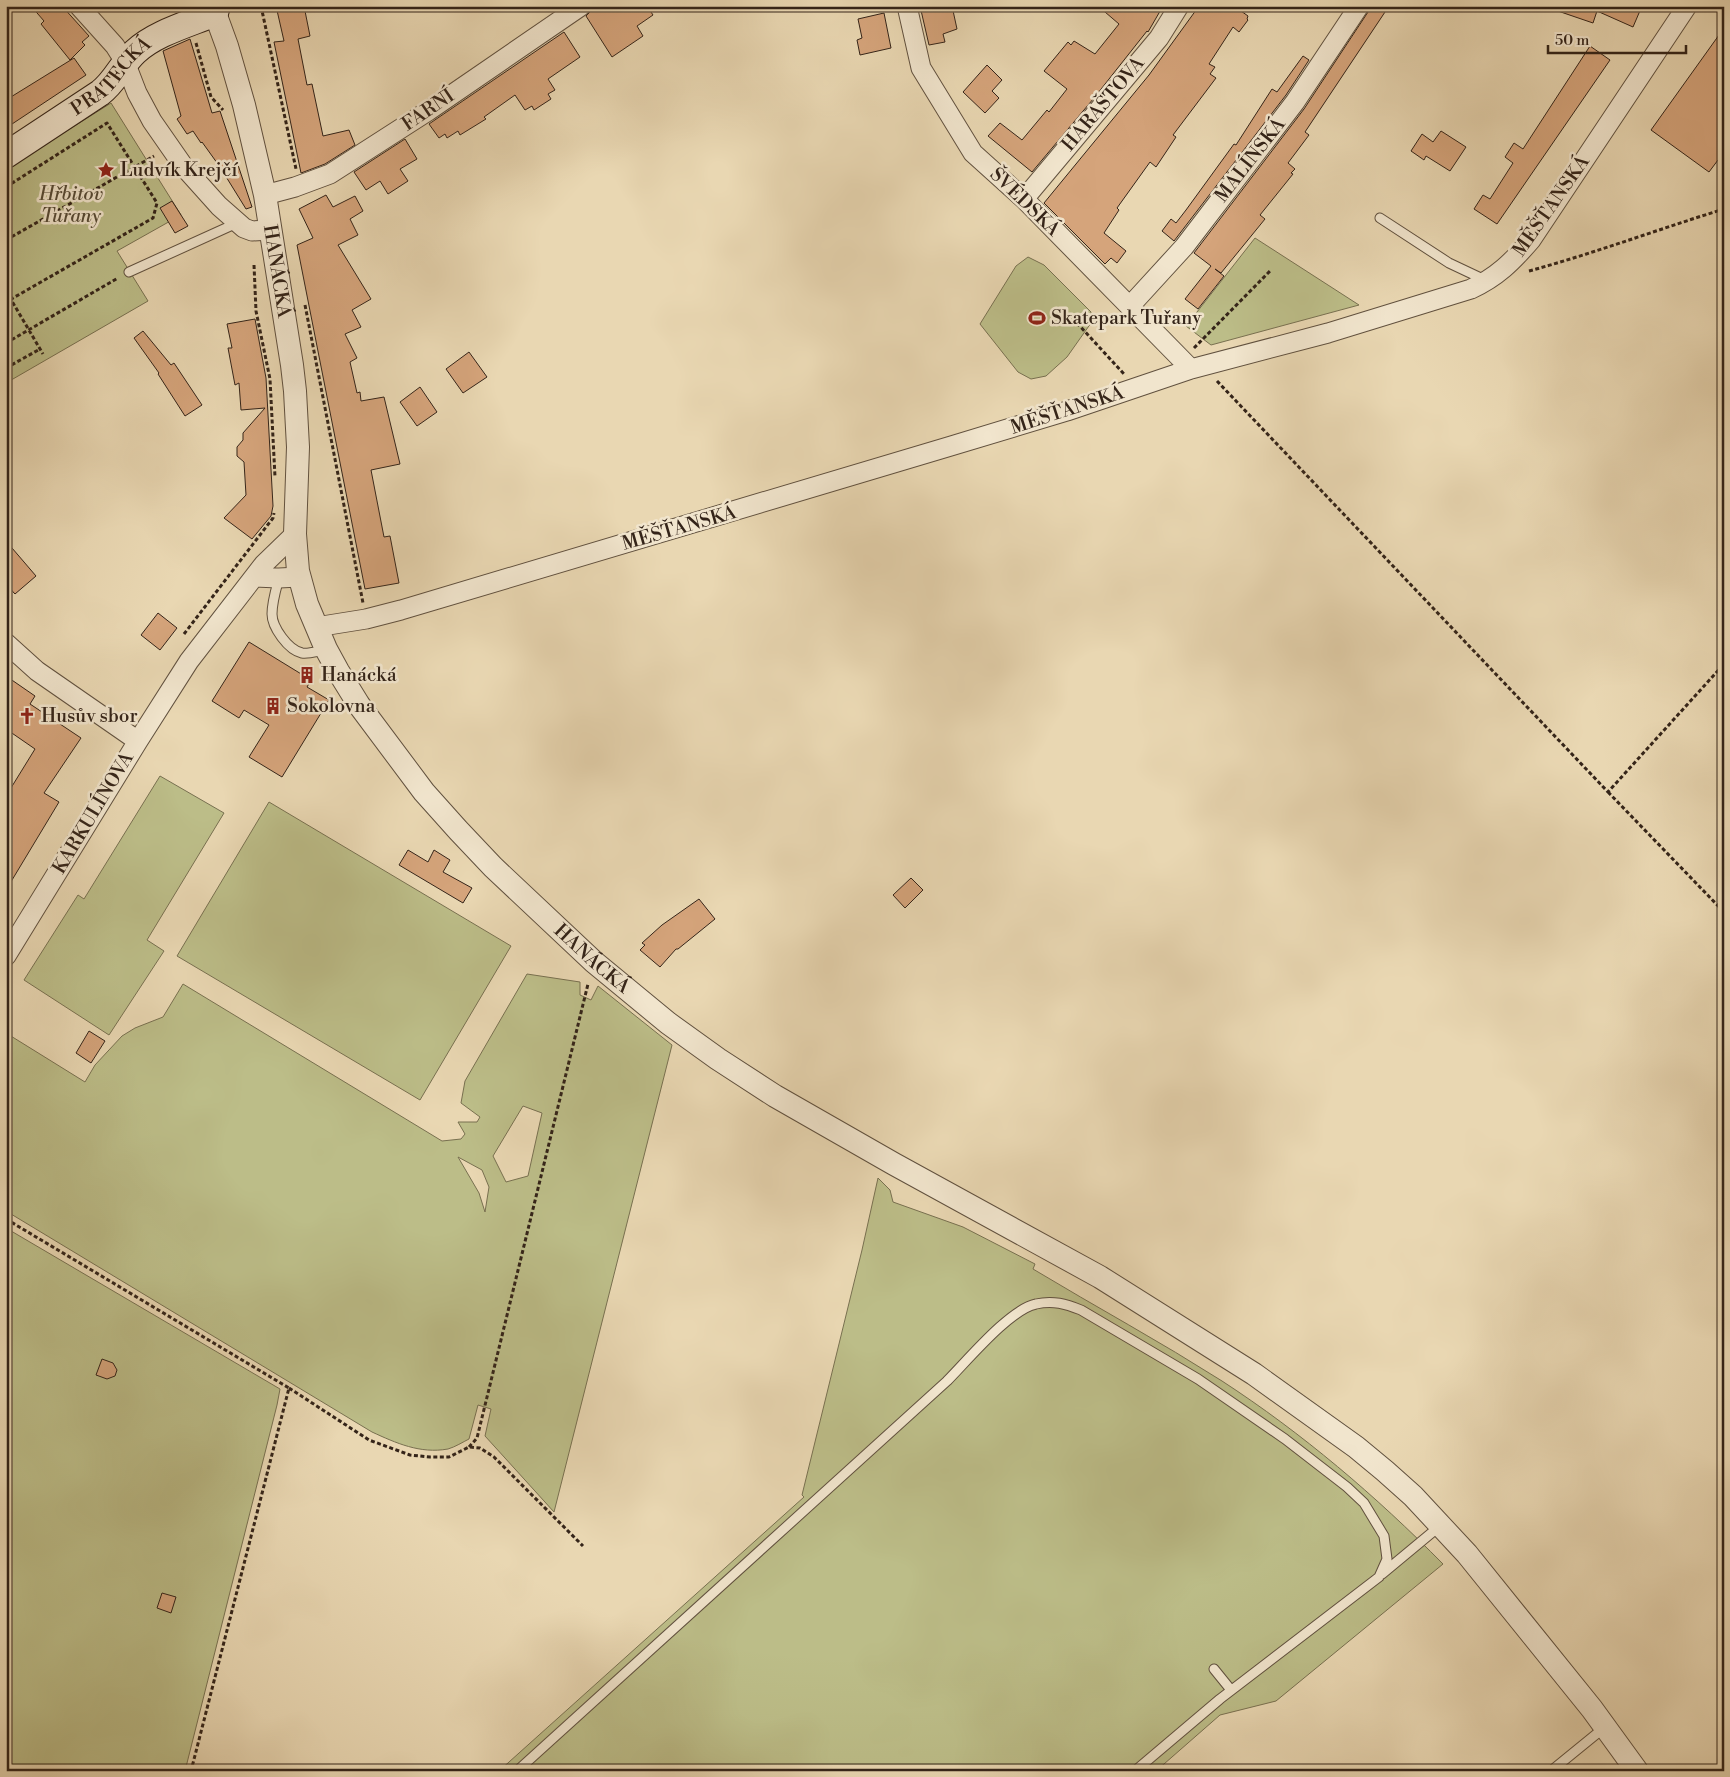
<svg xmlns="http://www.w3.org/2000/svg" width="1730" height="1777" viewBox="0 0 1730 1777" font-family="'Libre Bodoni',serif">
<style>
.green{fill:#bcbd88;stroke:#787050;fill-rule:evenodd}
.building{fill:#d5a47b;stroke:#342419}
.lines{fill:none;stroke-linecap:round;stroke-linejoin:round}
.service-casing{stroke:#61513f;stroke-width:11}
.minor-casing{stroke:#61513f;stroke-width:21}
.tertiary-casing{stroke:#61513f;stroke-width:24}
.secondary-casing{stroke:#342419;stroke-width:28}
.path{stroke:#342419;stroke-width:3;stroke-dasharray:4 2.5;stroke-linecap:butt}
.service{stroke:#f1e5cd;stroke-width:9}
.minor{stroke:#f1e5cd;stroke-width:19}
.tertiary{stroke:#f1e5cd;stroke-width:22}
.secondary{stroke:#f1e5cd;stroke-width:26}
.labels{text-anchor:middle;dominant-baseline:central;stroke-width:5;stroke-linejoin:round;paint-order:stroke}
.street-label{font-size:19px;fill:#342419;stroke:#f1e5cd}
.poi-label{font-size:19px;fill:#342419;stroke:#f1e5cd;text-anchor:start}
.park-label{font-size:19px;font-style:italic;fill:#564a35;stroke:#f1e5cd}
</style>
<rect width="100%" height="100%" fill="#e9d7b2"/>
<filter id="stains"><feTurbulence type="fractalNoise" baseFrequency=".004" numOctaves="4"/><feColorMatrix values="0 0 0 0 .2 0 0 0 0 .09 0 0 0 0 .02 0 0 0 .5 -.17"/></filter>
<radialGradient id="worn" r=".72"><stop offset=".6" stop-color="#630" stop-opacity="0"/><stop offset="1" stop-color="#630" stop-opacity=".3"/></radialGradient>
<path class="green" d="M 111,103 L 181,215 L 117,251 L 148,301 L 6,383 L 6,169 Z
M 1255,238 L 1359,305 L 1211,345 L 1186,326 Z
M 1028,257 L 1044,265 L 1091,312 L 1091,323 L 1067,357 L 1046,376 L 1031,379 L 1018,372 L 980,324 L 1016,266 Z
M 160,776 L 224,813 L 147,940 L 164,951 L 109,1035 L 24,980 L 78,895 L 84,899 Z
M 269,802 L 511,946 L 420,1100 L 177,956 Z
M 527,974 L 580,982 L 580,995 L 591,1000 L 598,986 L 672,1045 L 554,1512 L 485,1436 L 491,1409 L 478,1405 L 469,1439 C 463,1442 455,1447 448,1449 C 420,1454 396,1443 372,1432 L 6,1211 L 6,1033 L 85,1082 L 95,1065 L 122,1036 L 135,1028 L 163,1017 L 183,984 L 442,1141 L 461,1139 L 465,1134 L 458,1122 L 477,1122 L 480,1117 L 461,1103 L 465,1081 ZM 523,1106 L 542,1113 L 528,1176 L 506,1182 L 493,1156 ZM 458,1157 L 482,1170 L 489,1187 L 485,1212 L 479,1193 Z
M 878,1178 L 890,1190 L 893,1202 L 963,1227 L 1035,1264 L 1033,1269 C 1096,1307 1161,1342 1222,1381 C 1302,1433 1376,1496 1443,1564 L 1276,1701 L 1220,1715 L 1156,1771 L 499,1771 L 804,1497 L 802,1495 L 862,1250 Z
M 6,1228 L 280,1389 L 277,1405 L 185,1771 L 165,1766 L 159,1771 L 6,1771 Z"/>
<path class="building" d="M 31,6 L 62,6 L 89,36 L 82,42 L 85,45 L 70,60 L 41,24 L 44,21 Z
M 276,6 L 304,6 L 310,36 L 298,39 L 307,85 L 312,84 L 323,136 L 349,130 L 355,145 L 325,164 L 301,173 L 274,42 L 284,41 Z
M 596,6 L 647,6 L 653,15 L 637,26 L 643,36 L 612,57 L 586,16 Z
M 920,6 L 952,6 L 957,29 L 943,34 L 945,42 L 929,45 Z
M 1098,6 L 1163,6 L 1148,32 L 1147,31 L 1094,98 L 1032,172 L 988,136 L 1000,123 L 1022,140 L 1047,110 L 1049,112 L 1067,89 L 1044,71 L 1068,42 L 1071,45 L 1074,41 L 1095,54 L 1119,24 Z
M 1199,6 L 1234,6 L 1248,16 L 1247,19 L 1248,20 L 1239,32 L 1233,27 L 1209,64 L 1215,67 L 1210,74 L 1216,78 L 1173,135 L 1176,137 L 1156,167 L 1150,162 L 1117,208 L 1119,210 L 1104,233 L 1126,251 L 1117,263 L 1111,258 L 1105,264 L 1044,203 L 1149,75 Z
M 1370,6 L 1389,6 L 1305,132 L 1309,135 L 1288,163 L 1295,169 L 1291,173 L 1293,174 L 1260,215 L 1265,219 L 1221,273 L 1215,269 L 1224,276 L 1198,309 L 1185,299 L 1211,266 L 1194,253 L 1304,109 L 1368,12 Z
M 1552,6 L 1642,6 L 1633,27 L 1597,11 L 1593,23 L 1552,9 Z
M 884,13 L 891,48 L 860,55 L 857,40 L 862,38 L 858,19 Z
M 1724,28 L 1724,164 L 1718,160 L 1709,172 L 1651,130 Z
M 564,32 L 580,57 L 548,79 L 555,90 L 548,94 L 551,99 L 534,110 L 532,106 L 525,110 L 515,95 L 484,117 L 486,119 L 460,135 L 458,131 L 447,138 L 445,134 L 439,138 L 429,124 Z
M 190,39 L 212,113 L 220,111 L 252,207 L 246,209 L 220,167 L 202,142 L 201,143 L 193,131 L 187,134 L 177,119 L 181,116 L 163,51 Z
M 1590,46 L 1610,60 L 1497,224 L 1474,209 L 1483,195 L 1490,199 L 1513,163 L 1505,157 L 1514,143 L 1523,149 Z
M 1303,56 L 1309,60 L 1286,95 L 1174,241 L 1162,231 L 1171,219 L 1176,223 L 1186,210 L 1234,144 L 1236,145 L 1272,89 L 1277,92 Z
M 74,58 L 86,75 L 6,128 L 6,100 Z
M 987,65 L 1002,80 L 992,91 L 999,98 L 985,113 L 963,92 Z
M 1441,131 L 1466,147 L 1450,171 L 1426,156 L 1424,160 L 1411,151 L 1422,134 L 1433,142 Z
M 405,139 L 417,159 L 400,169 L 408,181 L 388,194 L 380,181 L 366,190 L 354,172 Z
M 326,195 L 333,207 L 355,196 L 363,211 L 350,219 L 358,235 L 338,245 L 371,299 L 352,310 L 361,327 L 345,334 L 357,358 L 350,362 L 357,393 L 360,392 L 361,401 L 384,397 L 400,464 L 371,470 L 384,537 L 390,536 L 399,583 L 365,589 L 297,245 L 313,238 L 299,209 Z
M 172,201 L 188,226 L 175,233 L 160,208 Z
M 255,319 L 266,378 L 273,506 L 271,516 L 252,539 L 224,518 L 246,495 L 244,462 L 237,456 L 237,447 L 243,440 L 243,433 L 265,408 L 241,410 L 239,383 L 235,385 L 228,348 L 232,348 L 227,324 Z
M 143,331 L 171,365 L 174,363 L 202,405 L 185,416 L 158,374 L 159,373 L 134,338 Z
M 469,352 L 487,377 L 463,393 L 446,369 Z
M 420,387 L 437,412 L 417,426 L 400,402 Z
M 6,541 L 36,576 L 15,594 L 6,584 Z
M 158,613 L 177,628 L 160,650 L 141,635 Z
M 249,642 L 311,680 L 307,687 L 329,700 L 282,777 L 249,757 L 269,725 L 244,710 L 239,718 L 212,701 Z
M 6,676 L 35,696 L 30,704 L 81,738 L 44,793 L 59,802 L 6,890 L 6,796 L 35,749 L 6,729 Z
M 408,850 L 428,862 L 434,850 L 450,860 L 443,872 L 472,888 L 463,903 L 399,865 Z
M 911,878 L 923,890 L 905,908 L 893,895 Z
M 699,899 L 715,919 L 678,949 L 676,949 L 660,967 L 640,950 L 645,945 L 642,943 L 662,925 Z
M 89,1031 L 105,1041 L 91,1063 L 76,1053 Z
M 102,1359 L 113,1363 L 117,1370 L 115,1376 L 107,1379 L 96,1375 Z
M 162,1593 L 176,1597 L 171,1613 L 157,1608 Z"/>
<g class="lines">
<g class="service-casing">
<path id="service" d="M 1380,218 L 1449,263 L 1485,280
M 129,272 L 237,223
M 279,578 C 276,589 272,602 272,614 C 272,627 288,650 302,653 C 309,654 318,651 325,650
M 1382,1574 L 1441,1525
M 1214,1669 L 1231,1690
M 517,1771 L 947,1381 C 967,1361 1010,1309 1036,1304 C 1053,1300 1066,1304 1081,1310 L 1198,1379 L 1285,1439 L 1347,1487 L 1364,1503 L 1384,1536 L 1387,1559 L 1379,1577 L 1220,1699 L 1135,1771
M 1551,1771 L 1605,1727"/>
</g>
<g class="minor-casing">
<path id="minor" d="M 79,6 L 115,46 L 125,62 L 137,93 L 152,121 L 184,167 L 219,206 L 244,228 L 252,231 L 270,230
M 907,6 L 921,68 L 973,153 L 1024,199 L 1191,369
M 265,195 L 295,187 L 330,174 L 428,111 L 581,6
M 1024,199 L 1159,38 L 1179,6
M 1130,306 L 1184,247 L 1295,102 L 1359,6
M 254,577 L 279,578 L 299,577
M 316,627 L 366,619 L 401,610 L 951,446 L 1067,411 L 1191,369 L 1328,333 L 1471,289 C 1497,277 1512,262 1531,240 L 1687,6
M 6,643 L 37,671 L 138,741
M 6,956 L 138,741 L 189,661 L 264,564 L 295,534"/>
</g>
<g class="tertiary-casing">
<g id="tertiary">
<path id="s1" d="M 215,13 L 227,46 L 244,105 L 265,195 L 292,365 L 295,391 L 298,447 L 295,534 L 298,571 L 307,604 L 326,649 L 338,671 L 359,705 L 424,792 L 458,830 L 493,867 L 594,962 L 668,1023 L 718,1059 L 775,1096 L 894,1164 L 1100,1277 L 1254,1374 L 1356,1447 L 1385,1471 L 1413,1496 L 1467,1554 L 1592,1709 L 1637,1771"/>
</g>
</g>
<g class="secondary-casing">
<g id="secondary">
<path id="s2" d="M 6,155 L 100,93 C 115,82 121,65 135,52 C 155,33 189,24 215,13 L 217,6"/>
</g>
</g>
<path class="path" d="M 261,6 L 296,169
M 196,43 L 211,97 L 223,110
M 6,187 L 107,123 L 157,203 L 153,218 L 6,302
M 6,240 L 154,156
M 254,265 L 256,311 L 270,379 L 275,477
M 1529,271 C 1595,253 1659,229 1724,209
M 6,291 L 43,354
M 305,305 L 363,603
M 1077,323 L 1124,374
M 6,343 L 118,278
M 1194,348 L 1271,270
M 6,368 L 40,349
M 1217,381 L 1608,792 L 1724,664
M 184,634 L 273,518 L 274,513
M 1608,792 L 1724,912
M 6,1219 L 289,1388 L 191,1771
M 289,1388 L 369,1440 L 410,1455 L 430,1457 L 449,1457 L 469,1447 L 480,1448 L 494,1457 L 583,1546
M 469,1447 L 477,1438 L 588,984"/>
<use href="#service" class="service"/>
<use href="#minor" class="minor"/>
<use href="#tertiary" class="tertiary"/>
<use href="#secondary" class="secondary"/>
</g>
<defs>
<g id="sight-bare" transform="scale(1.35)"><path d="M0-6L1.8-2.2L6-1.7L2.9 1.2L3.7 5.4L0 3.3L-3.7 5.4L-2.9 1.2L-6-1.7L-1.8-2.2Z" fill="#8f2418" stroke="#f1e5cd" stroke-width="2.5" paint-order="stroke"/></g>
<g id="stadium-bare" transform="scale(1.35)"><path d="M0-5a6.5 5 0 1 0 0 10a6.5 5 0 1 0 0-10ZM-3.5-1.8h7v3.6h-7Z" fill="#8f2418" stroke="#f1e5cd" stroke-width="2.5" paint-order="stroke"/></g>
<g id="building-bare" transform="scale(1.35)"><path d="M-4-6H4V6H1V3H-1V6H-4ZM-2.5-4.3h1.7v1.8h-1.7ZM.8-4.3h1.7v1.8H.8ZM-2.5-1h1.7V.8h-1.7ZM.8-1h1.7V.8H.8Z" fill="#8f2418" stroke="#f1e5cd" stroke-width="2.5" paint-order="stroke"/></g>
<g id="church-bare" transform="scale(1.35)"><path d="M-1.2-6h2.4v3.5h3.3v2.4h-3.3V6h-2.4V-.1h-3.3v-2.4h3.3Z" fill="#8f2418" stroke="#f1e5cd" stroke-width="2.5" paint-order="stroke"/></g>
</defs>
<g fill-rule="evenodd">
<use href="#sight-bare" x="106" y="170"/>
<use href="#stadium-bare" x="1037" y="318"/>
<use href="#building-bare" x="307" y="675"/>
<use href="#building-bare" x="273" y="706"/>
<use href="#church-bare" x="27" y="716"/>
</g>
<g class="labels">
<g class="street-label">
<text stroke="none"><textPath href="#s2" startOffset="132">PRATECKÁ</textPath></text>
<text transform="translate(1103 104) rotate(-50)">HARAŠTOVA</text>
<text transform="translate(428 110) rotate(-34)">FARNÍ</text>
<text transform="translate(1250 160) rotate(-52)">MALÍNSKÁ</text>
<text transform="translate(1025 202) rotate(44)">ŠVÉDSKÁ</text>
<text transform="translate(1551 206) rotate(-55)">MĚŠŤANSKÁ</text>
<text stroke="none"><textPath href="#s1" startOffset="266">HANÁCKÁ</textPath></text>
<text transform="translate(1067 410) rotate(-18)">MĚŠŤANSKÁ</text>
<text transform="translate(679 528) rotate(-16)">MĚŠŤANSKÁ</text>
<text transform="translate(93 813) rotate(-59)">KARKULÍNOVA</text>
<text stroke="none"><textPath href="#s1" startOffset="1061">HANÁCKÁ</textPath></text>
</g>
<g class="poi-label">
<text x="120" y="170">Ludvík Krejčí</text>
<text x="1051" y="318">Skatepark Tuřany</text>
<text x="321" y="675">Hanácká</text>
<text x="287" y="706">Sokolovna</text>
<text x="41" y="716">Husův sbor</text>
</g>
<g class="park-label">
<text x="71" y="194">Hřbitov<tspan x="71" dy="22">Tuřany</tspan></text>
</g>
</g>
<rect width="1730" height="1777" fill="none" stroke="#e9d7b2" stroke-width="25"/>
<rect x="8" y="8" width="1715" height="1762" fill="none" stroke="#342419" stroke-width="2.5"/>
<rect x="12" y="12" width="1705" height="1752" fill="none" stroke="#342419"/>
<path d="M1548 45v8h138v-8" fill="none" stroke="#342419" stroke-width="2.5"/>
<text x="1555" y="45" font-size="15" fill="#342419" stroke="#f1e5cd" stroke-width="4" paint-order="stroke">50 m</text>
<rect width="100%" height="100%" filter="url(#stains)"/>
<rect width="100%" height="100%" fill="url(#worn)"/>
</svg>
